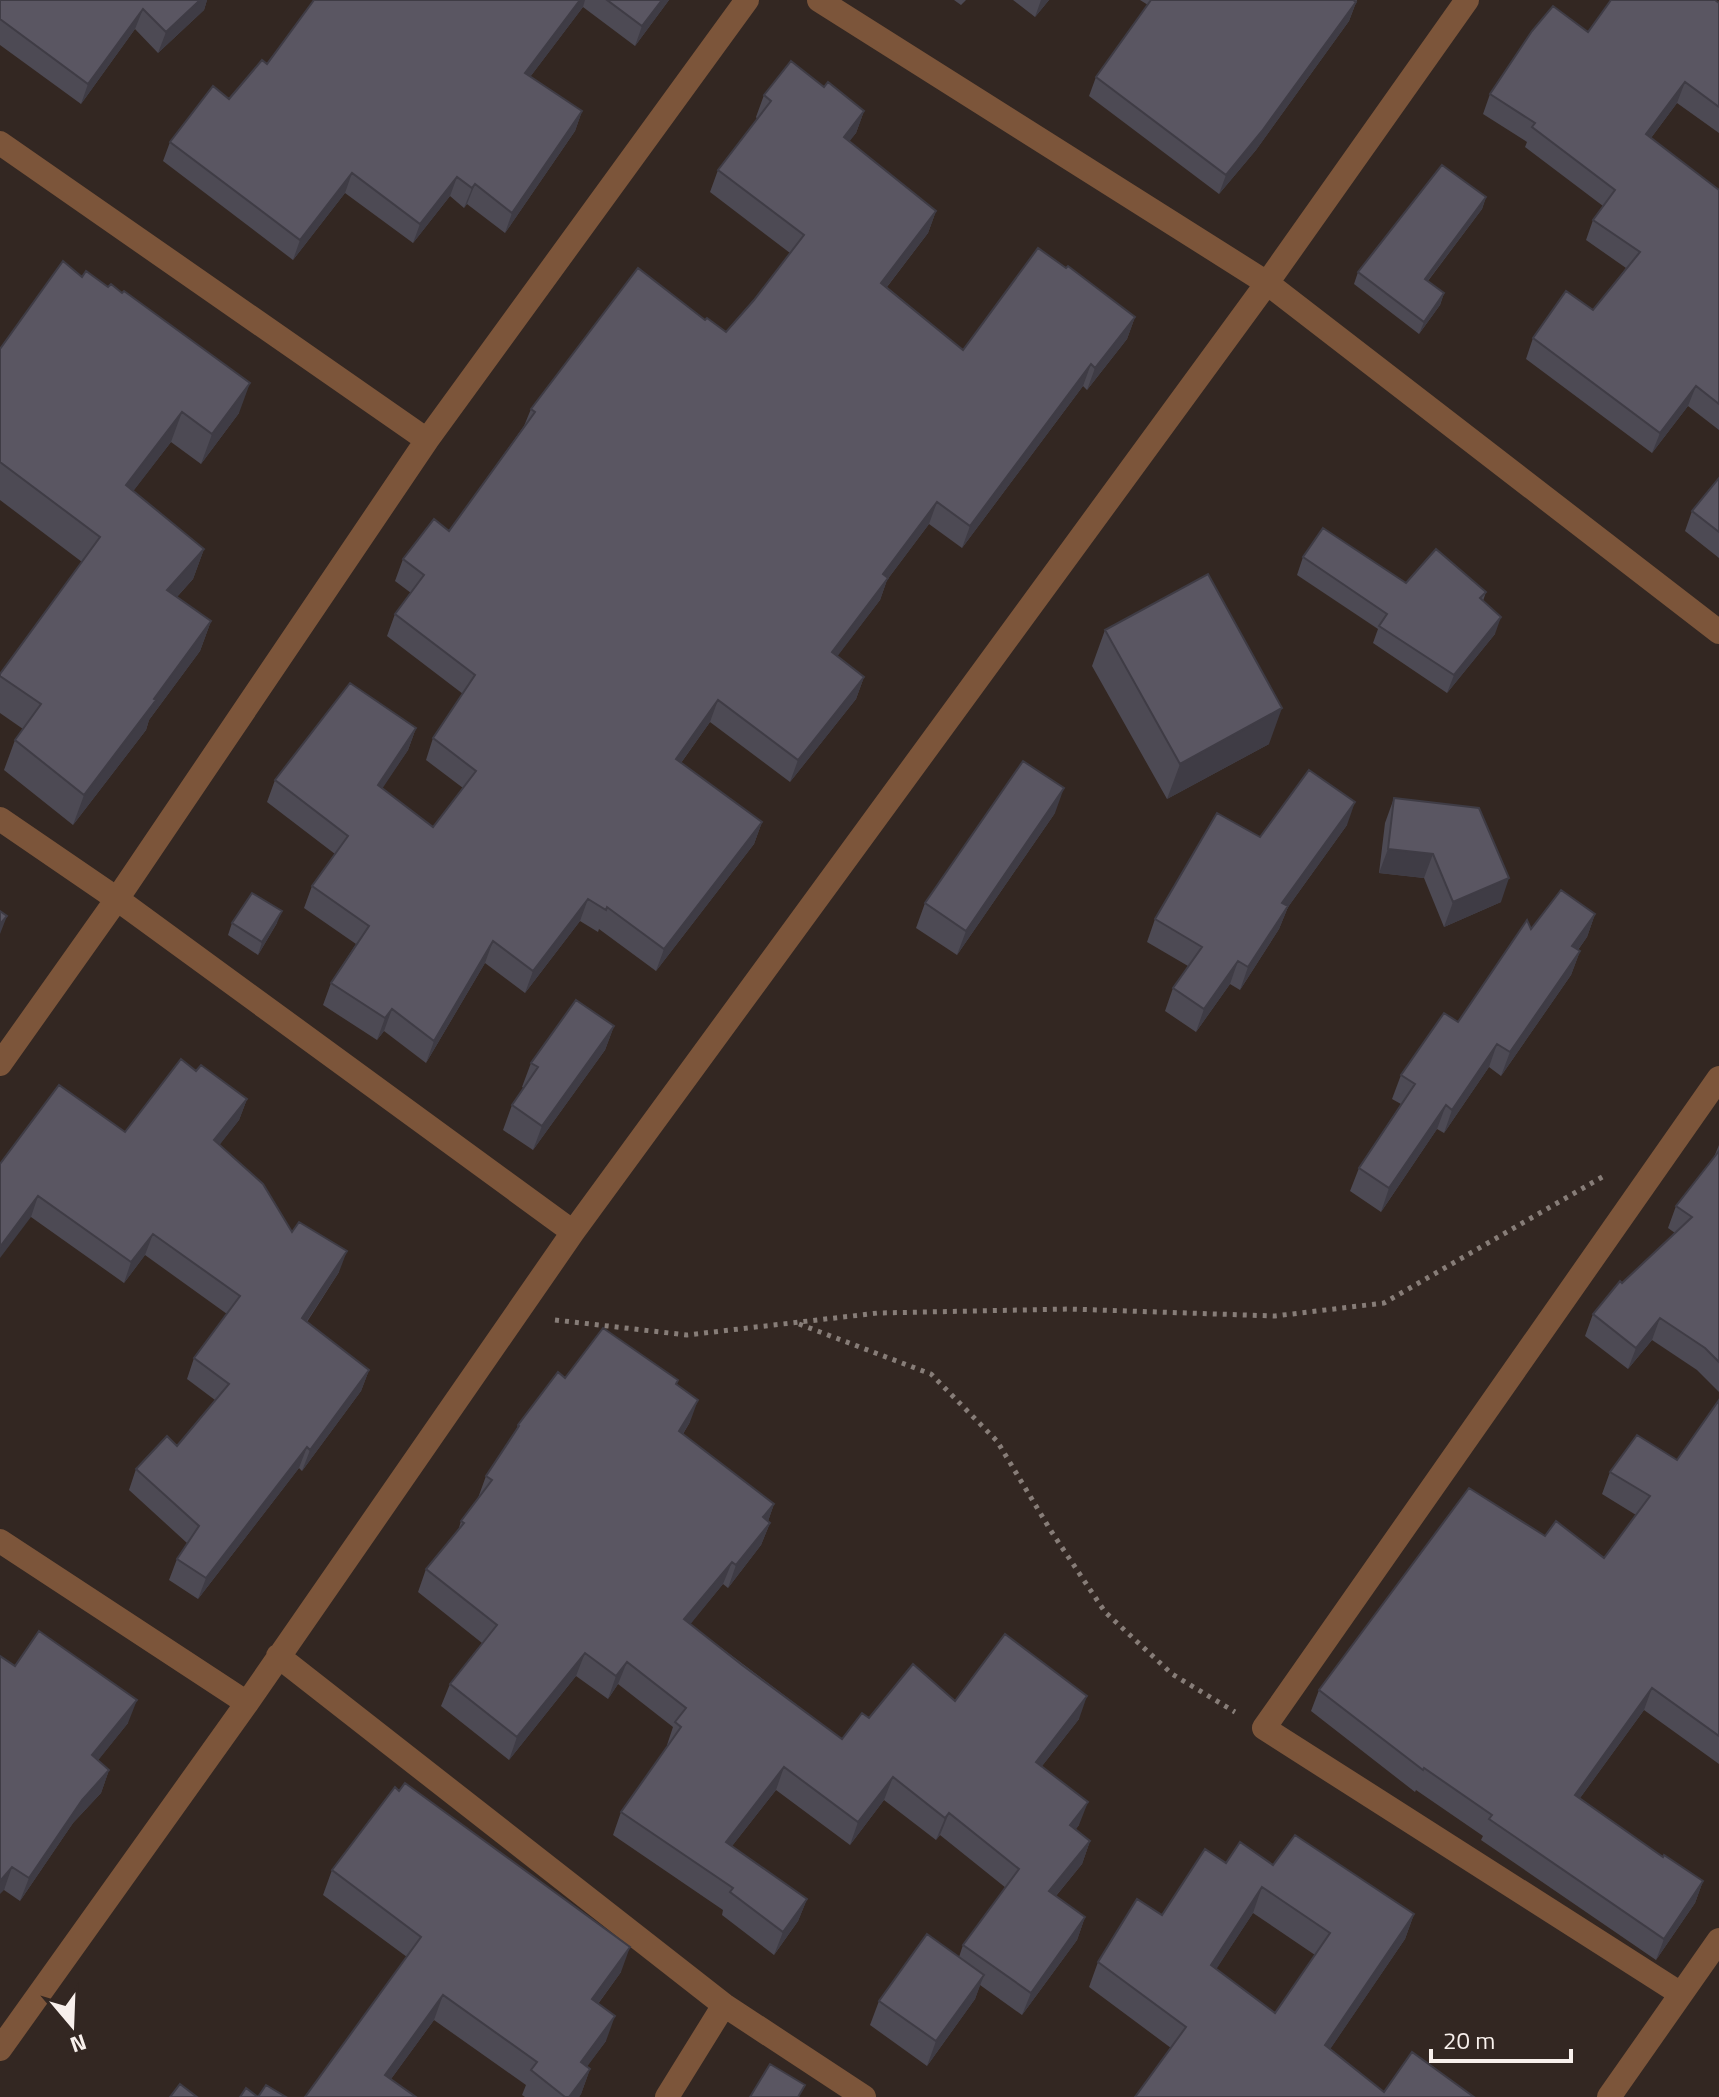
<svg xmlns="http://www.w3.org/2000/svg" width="1719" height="2097" viewBox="0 0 1719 2097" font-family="'Titillium Web',sans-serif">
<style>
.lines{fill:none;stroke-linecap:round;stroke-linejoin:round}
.path{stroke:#877d78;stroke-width:5;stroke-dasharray:4 6;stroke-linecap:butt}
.minor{stroke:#7c553a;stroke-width:24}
.wall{fill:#4d4a54;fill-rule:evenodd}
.shaded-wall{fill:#3f3c45}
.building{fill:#5a5662;stroke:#3f3c45;stroke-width:2;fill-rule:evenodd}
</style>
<rect width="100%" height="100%" fill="#332722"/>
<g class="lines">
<path class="path" d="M 555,1320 L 687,1335 L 878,1313 L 1069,1309 L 1275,1316 L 1384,1303 L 1604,1176
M 799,1324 L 931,1374 L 997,1441 L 1051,1531 L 1105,1612 L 1172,1674 L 1235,1712"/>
<path class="minor" d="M 819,0 L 1267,283 L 1719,632
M 0,143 L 427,440
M 0,819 L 117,899 L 573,1232
M 0,1064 L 117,899 L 427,440 L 747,0
M 0,1541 L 247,1703
M 278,1656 L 724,2005 L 864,2097
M 1681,1994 L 1264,1728 L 1719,1078
M 0,2049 L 247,1703 L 573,1232 L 1267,283 L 1467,0
M 667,2097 L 724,2005
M 1609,2097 L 1719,1940"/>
</g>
<path class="wall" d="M 0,0 L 207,0 L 204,10 L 158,53 L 135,29 L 81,104 L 0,45 Z
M 314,0 L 669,0 L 635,46 L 583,7 L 530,77 L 582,111 L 575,131 L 505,233 L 467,204 L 464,208 L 450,196 L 413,243 L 345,193 L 293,260 L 163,161 L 170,142 L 229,99 L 267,64 Z
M 954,0 L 966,0 L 961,5 Z
M 1013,0 L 1049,0 L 1035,17 Z
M 1140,0 L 1357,0 L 1349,21 L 1256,150 L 1219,194 L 1089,96 L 1096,77 L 1148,5 Z
M 1719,3 L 1719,133 L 1677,103 L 1651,138 L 1719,190 L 1719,430 L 1688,406 L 1652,453 L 1526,359 L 1533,338 L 1593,310 L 1626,268 L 1586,240 L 1593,220 L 1603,206 L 1525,147 L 1527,142 L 1483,114 L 1490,94 L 1588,32 Z
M 824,87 L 864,111 L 856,133 L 849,141 L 936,211 L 928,233 L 887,287 L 963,350 L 1135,317 L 1127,339 L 1087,390 L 1083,386 L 962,548 L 929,524 L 887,580 L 880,600 L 837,656 L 864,677 L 856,699 L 790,782 L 710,722 L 681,763 L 762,822 L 754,844 L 656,971 L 599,929 L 598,932 L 580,921 L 525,993 L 485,963 L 426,1063 L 384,1031 L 377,1040 L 323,1005 L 331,983 L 356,944 L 304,908 L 312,886 L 335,854 L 267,802 L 275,780 L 416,728 L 408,750 L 382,788 L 433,827 L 463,788 L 426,760 L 433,738 L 463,694 L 387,636 L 395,614 L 411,593 L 395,581 L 403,559 L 449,531 L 524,426 L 531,409 L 705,320 L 726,332 L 754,300 L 790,253 L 710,192 L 718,170 L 757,119 L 756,117 L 764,95 Z
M 1486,197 L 1482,209 L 1428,281 L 1444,293 L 1440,305 L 1419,334 L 1354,284 L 1358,272 Z
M 0,349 L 239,413 L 201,464 L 171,442 L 133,491 L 204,549 L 193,579 L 177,597 L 211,621 L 200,651 L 149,720 L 146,730 L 73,825 L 4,770 L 15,740 L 23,729 L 0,713 L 0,674 L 82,562 L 0,500 Z
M 1719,478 L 1719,558 L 1685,531 L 1692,511 Z
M 1303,557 L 1406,583 L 1486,592 L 1483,601 L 1495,634 L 1447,693 L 1373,643 L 1378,629 L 1297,575 Z
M 1105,630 L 1269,744 L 1167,799 L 1092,666 Z
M 1394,798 L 1501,902 L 1444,927 L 1424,878 L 1379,873 L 1385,823 Z
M 1055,813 L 957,955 L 916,928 L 925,903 Z
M 1347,825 L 1288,907 L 1279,929 L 1240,990 L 1230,984 L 1196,1032 L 1165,1011 L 1173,988 L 1188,966 L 1147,942 L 1155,919 L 1260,837 Z
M 1595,914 L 1587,937 L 1578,950 L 1580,951 L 1571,975 L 1501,1076 L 1489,1067 L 1444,1133 L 1437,1129 L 1381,1212 L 1350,1191 L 1359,1168 L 1401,1104 L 1392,1099 L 1401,1075 L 1458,1022 L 1531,929 Z
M 232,923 L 277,923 L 258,955 L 228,935 Z
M 614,1026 L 605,1050 L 533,1150 L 503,1130 L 512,1105 L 524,1088 L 522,1087 L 531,1063 Z
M 196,1071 L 247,1099 L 239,1120 L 219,1145 L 292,1232 L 339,1272 L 307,1322 L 369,1370 L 361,1391 L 302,1471 L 299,1468 L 198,1599 L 169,1580 L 177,1559 L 187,1543 L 129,1490 L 136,1469 L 177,1446 L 215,1400 L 187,1379 L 194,1358 L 227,1314 L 145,1255 L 124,1283 L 31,1217 L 0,1164 L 125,1132 Z
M 1719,1145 L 1719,1392 L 1697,1370 L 1652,1340 L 1628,1369 L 1585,1336 L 1593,1314 L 1622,1283 L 1675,1233 L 1668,1228 L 1676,1206 L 1714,1157 Z
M 565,1378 L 677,1384 L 690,1422 L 683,1434 L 774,1504 L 768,1521 L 770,1523 L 761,1545 L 728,1588 L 723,1584 L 690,1624 L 842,1739 L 869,1718 L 955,1701 L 1079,1719 L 1042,1766 L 1079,1825 L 1075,1830 L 1090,1841 L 1082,1864 L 1056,1896 L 1085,1917 L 1077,1940 L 1022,2015 L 980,1985 L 975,1999 L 927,2066 L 870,2025 L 879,2001 L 959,1957 L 963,1945 L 1006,1888 L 940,1835 L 936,1840 L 884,1800 L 850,1845 L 776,1790 L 732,1846 L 807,1899 L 798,1921 L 774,1955 L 722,1915 L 723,1910 L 613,1835 L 621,1812 L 668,1746 L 667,1745 L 673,1727 L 618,1684 L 608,1699 L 576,1676 L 509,1760 L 441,1706 L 450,1684 L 482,1643 L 418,1592 L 426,1569 L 458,1531 L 461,1521 L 478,1498 L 486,1476 L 515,1433 L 518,1425 Z
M 1719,1400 L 1719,1764 L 1644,1710 L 1580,1798 L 1663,1857 L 1703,1881 L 1695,1903 L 1656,1960 L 1481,1840 L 1483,1836 L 1416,1790 L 1415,1792 L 1311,1711 L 1319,1690 L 1545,1536 L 1604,1558 L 1636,1515 L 1602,1494 L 1610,1472 L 1677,1460 Z
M 15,1666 L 128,1723 L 98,1760 L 109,1770 L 101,1793 L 73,1823 L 20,1901 L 4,1890 Z
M 1226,1863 L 1273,1865 L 1414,1914 L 1405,1939 L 1330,2049 L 1384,2092 L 1474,2097 L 1135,2097 L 1171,2048 L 1089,1987 L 1098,1962 L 1162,1915 ZM 1253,1913 L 1315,1955 L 1275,2013 L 1216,1969 Z
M 332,1870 L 621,1972 L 598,2004 L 606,2041 L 587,2066 L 590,2069 L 581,2094 L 579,2097 L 525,2097 L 522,2095 L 526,2085 L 434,2020 L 391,2079 L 305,2097 L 407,1957 L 323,1895 Z"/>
<path class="shaded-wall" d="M 200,0 L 207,0 L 204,10 L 158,53 L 166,32 Z
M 580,0 L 585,0 L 583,7 L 518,93 L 525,73 Z
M 662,0 L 669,0 L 635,46 L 642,26 Z
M 1041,0 L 1049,0 L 1035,17 Z
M 1356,2 L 1349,21 L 1256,150 L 1219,194 L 1226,175 Z
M 143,9 L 135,29 L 81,104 L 88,84 Z
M 1685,82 L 1677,103 L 1639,154 L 1646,134 Z
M 582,111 L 575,131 L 505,233 L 512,213 Z
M 864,111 L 856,133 L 836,159 L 844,137 Z
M 352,173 L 345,193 L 293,260 L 300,240 Z
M 457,177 L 450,196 L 413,243 L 420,224 Z
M 475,184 L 467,204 L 464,208 L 472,188 Z
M 1486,197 L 1482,209 L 1420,291 L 1425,279 Z
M 936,211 L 928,233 L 873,305 L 881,283 Z
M 1444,293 L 1440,305 L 1419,334 L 1424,322 Z
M 1135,317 L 1127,339 L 1087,390 L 1095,368 Z
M 1091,364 L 1083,386 L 962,548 L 970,526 Z
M 250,383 L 239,413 L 201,464 L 212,434 Z
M 1696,386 L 1688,406 L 1652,453 L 1660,433 Z
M 182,412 L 171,442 L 115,515 L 126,485 Z
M 937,502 L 929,524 L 887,580 L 880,600 L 824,674 L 832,652 L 883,574 Z
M 204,549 L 193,579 L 156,620 L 167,590 Z
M 1501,617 L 1495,634 L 1447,693 L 1454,675 Z
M 211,621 L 200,651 L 149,720 L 146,730 L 73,825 L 84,795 Z
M 864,677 L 856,699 L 790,782 L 798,760 Z
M 718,700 L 710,722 L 668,781 L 676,759 Z
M 1282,708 L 1269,744 L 1167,799 L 1180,764 Z
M 416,728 L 408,750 L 370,807 L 378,785 Z
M 1064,788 L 1055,813 L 957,955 L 966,931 Z
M 1355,802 L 1347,825 L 1288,907 L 1279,929 L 1240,990 L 1248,967 L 1282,903 Z
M 762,822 L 754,844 L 656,971 L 664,949 Z
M 1388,849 L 1433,854 L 1424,878 L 1379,873 Z
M 1509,878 L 1501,902 L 1444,927 L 1453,902 Z
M 588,899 L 580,921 L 525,993 L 533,971 Z
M 282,911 L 277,923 L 258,955 L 262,942 Z
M 1595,914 L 1587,937 L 1564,969 L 1572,946 Z
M 7,916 L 0,934 L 0,924 Z
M 493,941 L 485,963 L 426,1063 L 434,1041 Z
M 1580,951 L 1571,975 L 1501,1076 L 1510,1052 Z
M 1238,961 L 1230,984 L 1196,1032 L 1204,1009 Z
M 392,1009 L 384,1031 L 377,1040 L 385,1018 Z
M 614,1026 L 605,1050 L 533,1150 L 542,1126 Z
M 1497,1044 L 1489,1067 L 1444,1133 L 1452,1110 Z
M 247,1099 L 239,1120 L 207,1161 L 214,1140 Z
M 1446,1105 L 1437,1129 L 1381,1212 L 1389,1188 Z
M 38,1196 L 31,1217 L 0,1258 L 0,1247 Z
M 153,1234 L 145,1255 L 124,1283 L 131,1262 Z
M 347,1251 L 339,1272 L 295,1339 L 302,1318 Z
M 1660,1318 L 1652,1340 L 1628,1369 L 1636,1348 Z
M 369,1370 L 361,1391 L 302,1471 L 310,1450 Z
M 698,1400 L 690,1422 L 671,1453 L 679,1431 Z
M 307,1447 L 299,1468 L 198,1599 L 206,1578 Z
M 774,1504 L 766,1527 L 763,1517 Z
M 770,1523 L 761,1545 L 728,1588 L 736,1565 Z
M 732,1562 L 723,1584 L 676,1642 L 684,1619 Z
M 585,1653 L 576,1676 L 509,1760 L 517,1737 Z
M 627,1662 L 618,1684 L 608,1699 L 616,1676 Z
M 1652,1688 L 1644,1710 L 1567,1816 L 1575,1795 Z
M 1087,1696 L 1079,1719 L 1028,1784 L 1036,1762 Z
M 137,1700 L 128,1723 L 84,1778 L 92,1755 Z
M 784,1767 L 776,1790 L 718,1864 L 726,1842 Z
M 109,1770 L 101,1793 L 73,1823 L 20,1901 L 29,1878 L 82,1800 Z
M 893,1777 L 884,1800 L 850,1845 L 858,1822 Z
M 1088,1802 L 1079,1825 L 1062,1848 L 1070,1825 Z
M 949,1813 L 940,1835 L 936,1840 L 945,1818 Z
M 1090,1841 L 1082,1864 L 1041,1914 L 1049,1891 Z
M 12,1867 L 4,1890 L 0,1894 L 0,1881 Z
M 1703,1881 L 1695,1903 L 1656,1960 L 1664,1939 Z
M 1262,1887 L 1253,1913 L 1202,1991 L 1211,1965 Z
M 807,1899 L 798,1921 L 774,1955 L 783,1932 Z
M 1414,1914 L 1405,1939 L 1316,2070 L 1325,2045 Z
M 1085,1917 L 1077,1940 L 1022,2015 L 1031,1993 Z
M 630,1947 L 621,1972 L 583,2024 L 592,1999 Z
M 984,1975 L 975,1999 L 927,2066 L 936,2041 Z
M 443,1995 L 434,2020 L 378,2097 L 385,2075 Z
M 615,2016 L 606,2041 L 572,2087 L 581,2062 Z
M 590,2069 L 581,2094 L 579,2097 L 569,2097 Z"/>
<path class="building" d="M 0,0 L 200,0 L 166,32 L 143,9 L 88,84 L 0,19 Z
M 314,0 L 580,0 L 525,73 L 582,111 L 512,213 L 475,184 L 472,188 L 457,177 L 420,224 L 352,173 L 300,240 L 170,142 L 213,86 L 229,99 L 262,60 L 267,64 Z
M 607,0 L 662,0 L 642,26 Z
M 1151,0 L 1353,0 L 1356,2 L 1262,131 L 1226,175 L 1096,77 Z
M 1611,0 L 1715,0 L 1719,3 L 1719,107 L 1685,82 L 1646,134 L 1719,190 L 1719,404 L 1696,386 L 1660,433 L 1533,338 L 1566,291 L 1593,310 L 1640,252 L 1593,220 L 1615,190 L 1532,127 L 1535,123 L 1490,94 L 1532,31 L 1553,6 L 1588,32 Z
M 791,61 L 824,87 L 828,82 L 864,111 L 844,137 L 936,211 L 881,283 L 963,350 L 1038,248 L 1066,268 L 1068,266 L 1135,317 L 1095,368 L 1091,364 L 970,526 L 937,502 L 883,574 L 888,578 L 832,652 L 864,677 L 798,760 L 718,700 L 676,759 L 762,822 L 664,949 L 607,907 L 606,910 L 588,899 L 533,971 L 493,941 L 434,1041 L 392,1009 L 385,1018 L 331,983 L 369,926 L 312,886 L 348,836 L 275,780 L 350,683 L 416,728 L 378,785 L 433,827 L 476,771 L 433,738 L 475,675 L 395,614 L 424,575 L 403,559 L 434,519 L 449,531 L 535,412 L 531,409 L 638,268 L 705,320 L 707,318 L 726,332 L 754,300 L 804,235 L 718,170 L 771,101 L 764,95 Z
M 1442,165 L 1486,197 L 1425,279 L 1444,293 L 1424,322 L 1358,272 Z
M 63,261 L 82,277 L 86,271 L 108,287 L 111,284 L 122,293 L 124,291 L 250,383 L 212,434 L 182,412 L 126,485 L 204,549 L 167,590 L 211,621 L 154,699 L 156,700 L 84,795 L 15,740 L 41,704 L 0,676 L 0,674 L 100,537 L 0,462 L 0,349 Z
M 1719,478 L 1719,532 L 1692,511 Z
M 1323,528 L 1406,583 L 1436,549 L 1486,592 L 1480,598 L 1501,617 L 1454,675 L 1379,626 L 1387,614 L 1303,557 Z
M 1208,574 L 1282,708 L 1180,764 L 1105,630 Z
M 1023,761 L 1064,788 L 966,931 L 925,903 Z
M 1309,770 L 1355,802 L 1282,903 L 1288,906 L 1248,967 L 1238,961 L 1204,1009 L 1173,988 L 1202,947 L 1155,919 L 1217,813 L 1260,837 Z
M 1394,798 L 1479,808 L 1509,878 L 1453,902 L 1433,854 L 1388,849 Z
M 1561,890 L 1595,914 L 1572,946 L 1580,951 L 1510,1052 L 1497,1044 L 1452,1110 L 1446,1105 L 1389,1188 L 1359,1168 L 1415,1084 L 1401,1075 L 1444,1013 L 1458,1022 L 1527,920 L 1531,929 Z
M 252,893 L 282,911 L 262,942 L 232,923 Z
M 0,911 L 7,916 L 0,924 Z
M 576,1000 L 614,1026 L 542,1126 L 512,1105 L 538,1067 L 531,1063 Z
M 181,1059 L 196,1071 L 201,1065 L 247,1099 L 214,1140 L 263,1184 L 292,1232 L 299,1222 L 347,1251 L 302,1318 L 369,1370 L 310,1450 L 307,1447 L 206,1578 L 177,1559 L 199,1526 L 136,1469 L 167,1436 L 177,1446 L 229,1384 L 194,1358 L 240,1296 L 153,1234 L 131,1262 L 38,1196 L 0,1247 L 0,1164 L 59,1085 L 125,1132 Z
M 1719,1151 L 1719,1362 L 1705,1348 L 1660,1318 L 1636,1348 L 1593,1314 L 1620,1281 L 1622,1283 L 1692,1217 L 1676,1206 Z
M 603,1328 L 678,1380 L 676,1384 L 698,1400 L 679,1431 L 774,1504 L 763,1517 L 770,1523 L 736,1565 L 732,1562 L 684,1619 L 742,1665 L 842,1739 L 862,1713 L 869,1718 L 913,1664 L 955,1701 L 1005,1634 L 1087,1696 L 1036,1762 L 1088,1802 L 1070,1825 L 1090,1841 L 1049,1891 L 1085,1917 L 1031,1993 L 963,1945 L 1019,1869 L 949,1813 L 945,1818 L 893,1777 L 858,1822 L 784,1767 L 726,1842 L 807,1899 L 783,1932 L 730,1892 L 733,1888 L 621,1812 L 681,1727 L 675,1722 L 686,1708 L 627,1662 L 616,1676 L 585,1653 L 517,1737 L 450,1684 L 497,1625 L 426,1569 L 464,1523 L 461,1521 L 492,1480 L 486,1476 L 519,1426 L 518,1425 L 558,1372 L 565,1378 Z
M 1719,1400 L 1719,1736 L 1652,1688 L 1575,1795 L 1663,1857 L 1664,1855 L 1703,1881 L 1664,1939 L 1489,1819 L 1492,1815 L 1424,1768 L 1423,1770 L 1319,1690 L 1469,1488 L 1545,1536 L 1556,1521 L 1604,1558 L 1650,1496 L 1610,1472 L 1637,1435 L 1677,1460 Z
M 39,1631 L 137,1700 L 92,1755 L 109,1770 L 82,1800 L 29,1878 L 12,1867 L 0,1881 L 0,1656 L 15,1666 Z
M 405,1783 L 630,1947 L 592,1999 L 615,2016 L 581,2062 L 590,2069 L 569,2097 L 565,2097 L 531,2070 L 537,2062 L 443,1995 L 385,2075 L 416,2097 L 305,2097 L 421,1937 L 332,1870 L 395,1787 L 399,1791 Z
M 1295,1835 L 1414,1914 L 1325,2045 L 1384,2092 L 1412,2052 L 1474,2097 L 1135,2097 L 1186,2027 L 1098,1962 L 1137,1899 L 1162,1915 L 1205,1849 L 1226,1863 L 1240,1842 L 1273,1865 ZM 1262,1887 L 1330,1933 L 1275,2013 L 1211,1965 Z
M 927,1934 L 984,1975 L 936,2041 L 879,2001 Z
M 770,2064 L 805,2085 L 798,2097 L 750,2097 Z
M 180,2084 L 197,2097 L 170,2097 Z
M 266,2085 L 286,2097 L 240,2097 L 246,2088 L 258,2097 Z"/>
<g transform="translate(72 2025) rotate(161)" stroke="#332722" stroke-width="6" paint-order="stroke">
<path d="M0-6L14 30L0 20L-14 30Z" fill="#f8f0ec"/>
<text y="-12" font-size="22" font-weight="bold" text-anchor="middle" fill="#f8f0ec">N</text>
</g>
<path d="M1431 2049v12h140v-12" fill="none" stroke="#f8f0ec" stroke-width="4"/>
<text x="1443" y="2049" font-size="24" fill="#f8f0ec" stroke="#332722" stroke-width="6" paint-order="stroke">20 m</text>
</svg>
